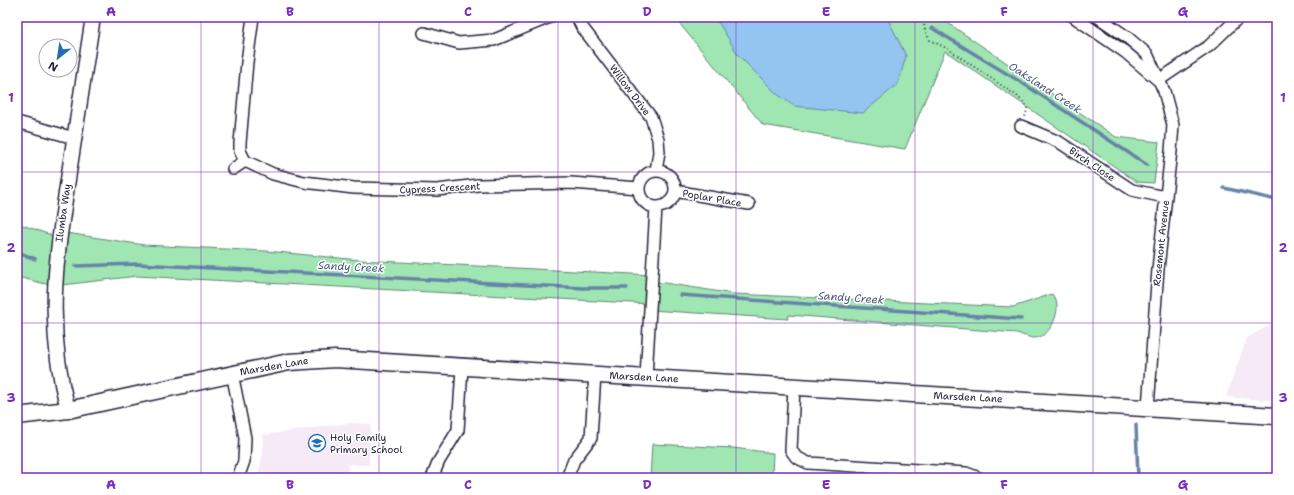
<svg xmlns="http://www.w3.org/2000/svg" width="1294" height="495" viewBox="0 0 1294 495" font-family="'Shantell Sans',sans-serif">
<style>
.built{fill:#f5eaf6}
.park{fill:#a0e6b2;stroke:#618476}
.water{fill:#94c5f0;stroke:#6684a8}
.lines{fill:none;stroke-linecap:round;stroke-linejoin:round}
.stream{stroke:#6684a8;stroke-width:3.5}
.minor-casing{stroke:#22223b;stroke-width:14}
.tertiary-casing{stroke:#22223b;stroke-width:17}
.secondary-casing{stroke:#22223b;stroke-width:19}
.path{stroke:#22223b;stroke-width:2;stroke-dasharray:1 3;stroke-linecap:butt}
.minor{stroke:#fff;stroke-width:11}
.tertiary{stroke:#fff;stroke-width:14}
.secondary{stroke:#fff;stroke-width:16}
.grid{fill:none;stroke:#7b2cbf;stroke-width:1;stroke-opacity:0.55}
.labels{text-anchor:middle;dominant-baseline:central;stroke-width:3;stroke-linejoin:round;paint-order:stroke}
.street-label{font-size:10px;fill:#22223b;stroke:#fff}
.poi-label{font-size:10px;fill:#22223b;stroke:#fff;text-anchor:start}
.water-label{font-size:11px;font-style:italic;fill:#4a5b7a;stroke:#fff}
.neatline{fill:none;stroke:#7b2cbf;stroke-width:1.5}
.grid-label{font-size:13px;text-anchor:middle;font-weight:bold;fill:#7b2cbf}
</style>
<rect width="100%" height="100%" fill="#fff"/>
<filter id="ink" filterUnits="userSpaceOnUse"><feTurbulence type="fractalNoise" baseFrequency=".025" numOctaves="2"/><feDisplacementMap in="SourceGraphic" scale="8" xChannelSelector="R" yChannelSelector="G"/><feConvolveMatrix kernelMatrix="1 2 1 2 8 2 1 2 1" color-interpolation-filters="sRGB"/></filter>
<g filter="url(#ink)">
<path class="built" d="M 1277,321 L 1277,401 L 1226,397 L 1247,338 Z
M 349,423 L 371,424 L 369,465 L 348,464 L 347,478 L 258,478 L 263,452 L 263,435 Z"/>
<path class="park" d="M 674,17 L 939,17 L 1116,137 L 1159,142 L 1154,183 L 1137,182 L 945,51 L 905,149 L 763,125 Z
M 17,223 L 59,238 L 60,232 L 144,245 L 266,251 L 360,260 L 652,275 L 652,281 L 734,294 L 1013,307 L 1052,294 C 1054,297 1057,301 1057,305 C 1058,318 1048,339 1033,338 C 1028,337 1022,335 1017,333 L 789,315 L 788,319 L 650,310 L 651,304 L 137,276 L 54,286 L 17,277 Z
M 652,444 L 733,448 L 773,453 L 772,478 L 650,478 Z"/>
<path class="water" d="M 711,17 L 887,17 L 906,56 L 898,84 L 863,113 L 794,106 L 777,94 L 738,55 L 719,23 Z"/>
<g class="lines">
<path class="stream" d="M 932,28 L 1027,86 L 1147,165
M 1224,188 L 1277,200
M 17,252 L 35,259
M 75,266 L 138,264 L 583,288 L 627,288
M 680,295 L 1021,319
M 1136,425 L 1138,478"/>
<g class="minor-casing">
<path id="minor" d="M 253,17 L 247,62 L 240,143 L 240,151 L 245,161 L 273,174 L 304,182 L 354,188 L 437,190 L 478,185 L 571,183 L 639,188
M 577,17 L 582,27 L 651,117 L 658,139 L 659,152 L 656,171
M 1074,17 L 1125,52 L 1158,80
M 1098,17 L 1127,37 L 1147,54 L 1164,91 L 1173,125 L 1171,151 L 1158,269 L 1148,408
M 424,33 L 459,43 L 494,40 L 550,17
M 1159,80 L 1209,46 L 1239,17
M 17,122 L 74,138
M 1021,126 L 1059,142 L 1132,190 L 1165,197
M 233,169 L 245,161
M639 189a18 18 0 1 1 36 0a18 18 0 1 1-36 0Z
M 675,191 L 749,204
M 232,373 L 245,438 L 244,461 L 238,478
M 646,377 L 656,207
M 794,387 L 791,450 L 796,457 L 808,463 L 966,473 L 979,478
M 432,478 L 439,461 L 458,430 L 462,368
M 567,478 L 574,460 L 591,438 L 595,374"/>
</g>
<g class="tertiary-casing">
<path id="tertiary" d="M 68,410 C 45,324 56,259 69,173 C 77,121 85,69 93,17"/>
</g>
<g class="secondary-casing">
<path id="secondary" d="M 17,416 L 68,410 L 289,362 L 335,359 L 1277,416"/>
</g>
<path class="path" d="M 923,17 L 925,31 L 930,40 L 948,49 L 1017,96 L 1027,106 L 1027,110 L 1025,117"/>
<use href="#minor" class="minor"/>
<use href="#tertiary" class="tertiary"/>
<use href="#secondary" class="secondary"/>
</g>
</g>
<path class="grid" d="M 201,17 L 201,478M 379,17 L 379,478M 558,17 L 558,478M 736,17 L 736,478M 915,17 L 915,478M 1093,17 L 1093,478M 17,172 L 1277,172M 17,323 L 1277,323"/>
<defs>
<g id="school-ring" transform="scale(0.9)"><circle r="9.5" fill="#fff" stroke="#1f6fb2" stroke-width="1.5"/><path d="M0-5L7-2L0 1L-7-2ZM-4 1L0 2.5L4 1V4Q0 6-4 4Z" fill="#1f6fb2"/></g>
</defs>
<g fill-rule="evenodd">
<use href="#school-ring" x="317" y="443"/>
</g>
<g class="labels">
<g class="street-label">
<text transform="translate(630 90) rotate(53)">Willow Drive</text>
<text transform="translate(1092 164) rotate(34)">Birch Close</text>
<text transform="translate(440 188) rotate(-3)">Cypress Crescent</text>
<text transform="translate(712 198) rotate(10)">Poplar Place</text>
<text transform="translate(63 213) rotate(-82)">Ilumba Way</text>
<text transform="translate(1161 243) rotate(-84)">Rosemont Avenue</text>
<text transform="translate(274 366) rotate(-10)">Marsden Lane</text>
<text transform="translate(644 377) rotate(3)">Marsden Lane</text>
<text transform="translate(968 397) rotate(3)">Marsden Lane</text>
</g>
<g class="poi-label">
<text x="330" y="437">Holy Family<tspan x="330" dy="12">Primary School</tspan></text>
</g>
<g class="water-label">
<text transform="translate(1045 88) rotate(33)">Oaksland Creek</text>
<text transform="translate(351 267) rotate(3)">Sandy Creek</text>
<text transform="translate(851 298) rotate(4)">Sandy Creek</text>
</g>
</g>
<rect width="1294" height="495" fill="none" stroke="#fff" stroke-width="44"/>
<g transform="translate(58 58) rotate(210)"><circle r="19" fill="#ffffff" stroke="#a7a7b1"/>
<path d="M0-3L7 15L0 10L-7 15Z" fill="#1f6fb2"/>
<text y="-6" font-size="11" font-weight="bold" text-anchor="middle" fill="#22223b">N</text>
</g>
<rect x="22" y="22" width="1250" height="451" class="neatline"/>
<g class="grid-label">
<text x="111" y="16">A</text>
<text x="290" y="16">B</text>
<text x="468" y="16">C</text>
<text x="647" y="16">D</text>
<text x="826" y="16">E</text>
<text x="1004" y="16">F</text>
<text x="1183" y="16">G</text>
<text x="11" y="102">1</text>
<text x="1283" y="102">1</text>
<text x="11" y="252">2</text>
<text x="1283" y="252">2</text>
<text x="11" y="402">3</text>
<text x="1283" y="402">3</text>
<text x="111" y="489">A</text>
<text x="290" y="489">B</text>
<text x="468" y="489">C</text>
<text x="647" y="489">D</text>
<text x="826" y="489">E</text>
<text x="1004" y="489">F</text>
<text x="1183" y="489">G</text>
</g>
</svg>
